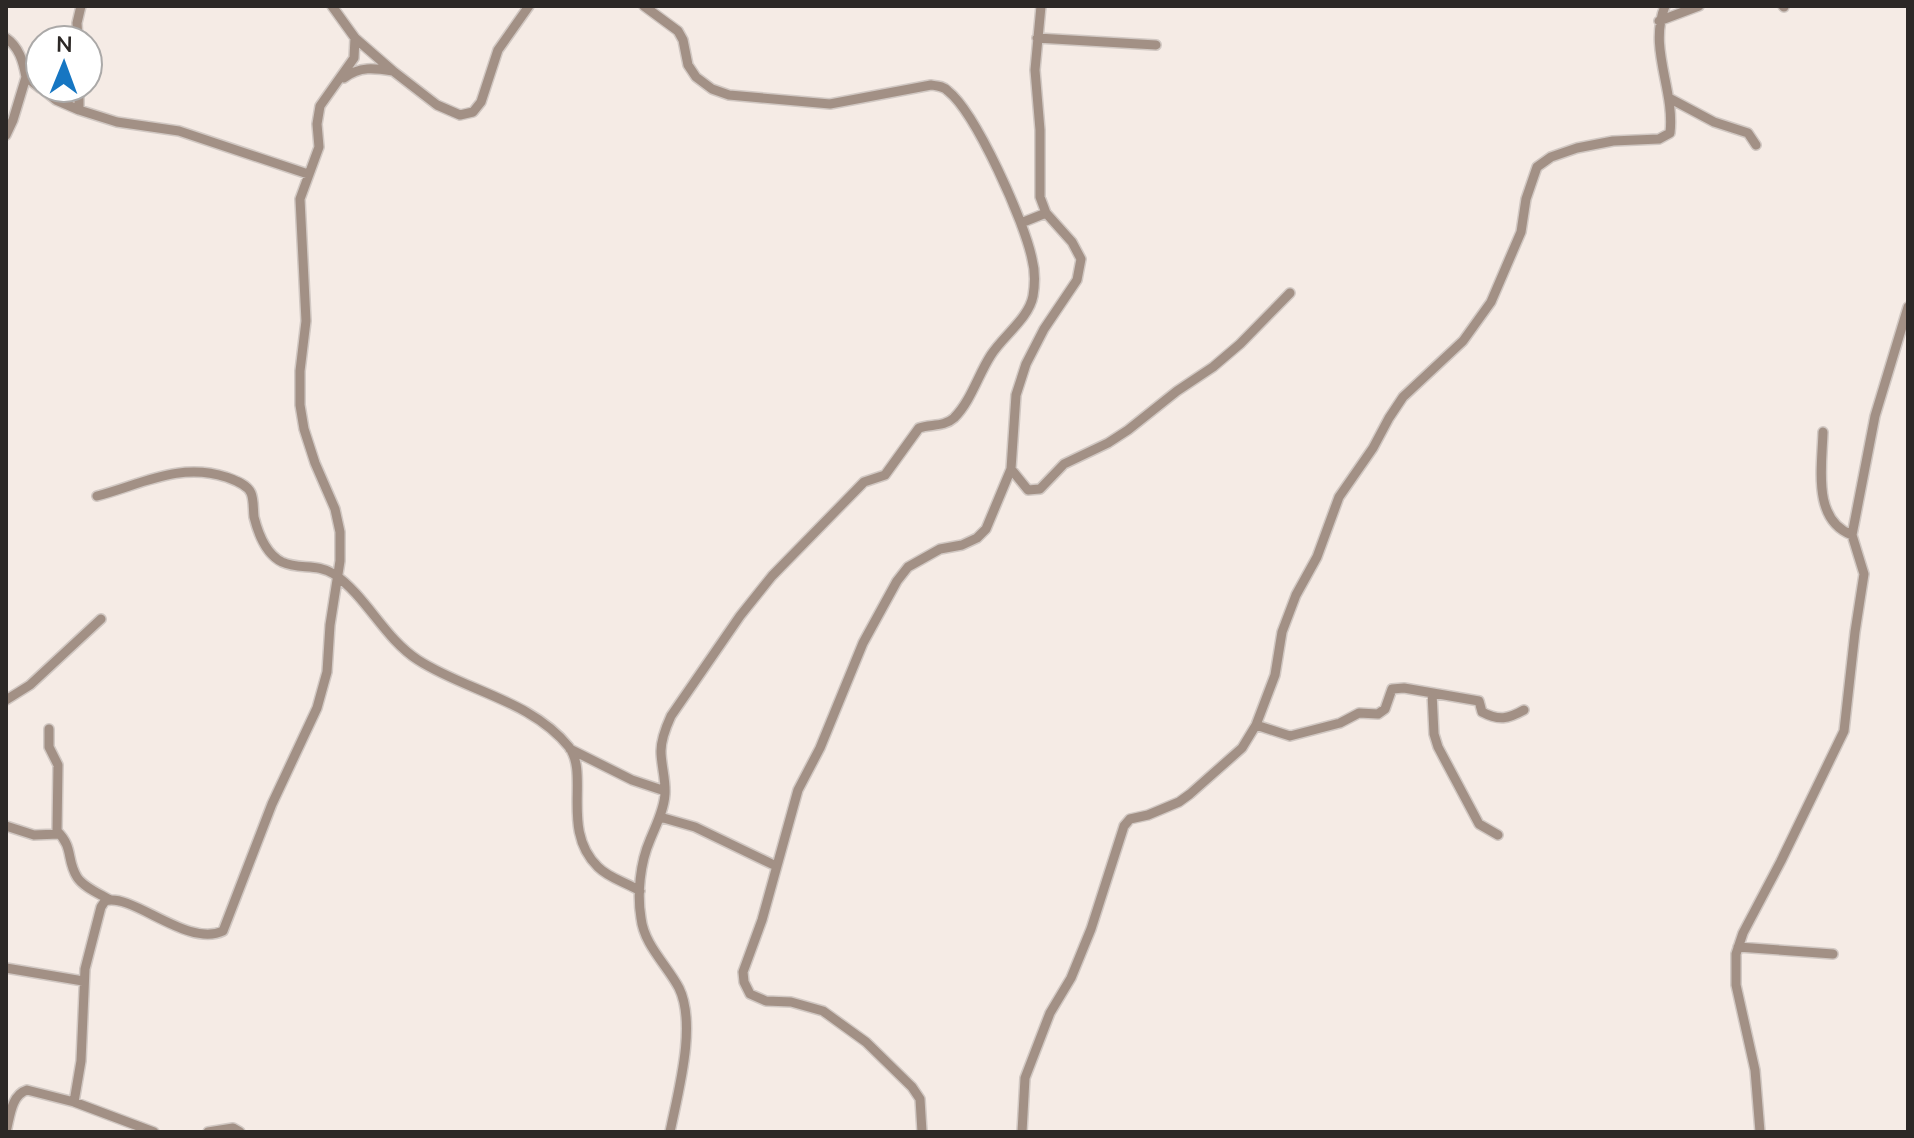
<svg xmlns="http://www.w3.org/2000/svg" width="1914" height="1138" viewBox="0 0 1914 1138" font-family="'Nunito Sans',sans-serif">
<style>
.lines{fill:none;stroke-linecap:round;stroke-linejoin:round}
.street-casing{stroke:#d1c8c3;stroke-width:12}
.street{stroke:#a29085;stroke-width:9}
</style>
<rect width="100%" height="100%" fill="#f5ebe5"/>
<g class="lines">
<g class="street-casing">
<path id="street" d="M 332,6 L 355,38 L 393,71 L 437,105 L 460,115 L 473,112 L 481,102 L 498,50 L 529,6
M 644,6 L 678,31 L 683,40 L 688,65 L 696,77 L 712,89 L 729,95 L 830,104 L 931,85 C 938,86 943,86 948,91 C 976,113 1025,223 1032,259 C 1035,270 1035,284 1033,296 C 1029,318 1003,336 991,355 C 978,375 971,401 954,418 C 944,427 931,424 919,428 L 885,475 L 864,482 L 772,576 L 740,616 L 671,716 C 666,727 661,739 661,751 C 661,765 666,780 665,794 C 664,810 656,825 650,840 C 640,863 637,894 641,918 C 644,945 667,965 679,988 C 697,1025 678,1092 670,1132
M 1783,6 L 1784,7
M 1659,21 L 1699,6
M 6,38 C 19,47 23,61 26,77 L 40,88
M 1037,38 L 1156,45
M 78,40 L 77,23 L 81,6
M 344,78 C 360,66 374,68 393,71
M 41,88 L 56,100 L 79,110 L 117,122 L 179,131 L 308,174
M 79,88 L 79,110
M 1669,98 L 1714,122 L 1748,133 L 1756,145
M 6,135 L 13,120 L 26,77
M 1021,223 L 1046,213
M 1823,432 C 1822,467 1812,520 1852,535
M 1011,469 L 1028,490 L 1040,489 L 1064,464 L 1108,443 L 1128,430 L 1177,391 L 1213,367 L 1240,344 L 1290,293
M 97,496 C 142,484 180,462 226,477 C 234,480 247,484 251,493 C 254,500 253,509 254,517 C 258,533 266,554 282,562 C 299,570 317,563 334,574 C 367,597 384,638 418,660 C 466,691 531,700 569,747 C 590,775 560,830 598,867 C 610,879 626,882 640,891
M 1432,693 L 1434,734 L 1438,747 L 1479,824 L 1498,835
M 6,700 L 30,685 L 101,619
M 1256,725 L 1290,736 L 1340,723 L 1359,713 L 1378,714 L 1385,709 L 1392,689 L 1404,688 L 1479,701 L 1482,712 C 1499,721 1508,719 1524,710
M 49,729 L 49,747 L 58,765 L 57,831 C 74,848 66,859 77,877 C 83,887 100,894 110,900
M 570,749 L 632,780 L 665,791
M 660,817 L 695,827 L 776,866
M 6,826 L 34,835 L 59,834
M 1738,947 L 1833,954
M 6,968 L 83,981
M 74,1102 L 154,1132
M 6,1132 C 10,1117 11,1095 27,1090 L 74,1102 L 81,1061 L 85,969 L 101,907 L 105,901 C 132,892 187,948 223,931 L 272,804 L 317,708 L 327,672 L 330,625 L 340,561 L 340,532 L 335,509 L 315,463 L 304,429 L 300,405 L 300,371 L 306,321 L 300,199 L 319,147 L 317,124 L 320,106 L 354,58 L 355,38
M 208,1132 L 233,1128 L 240,1132
M 922,1132 L 920,1099 L 912,1087 L 866,1042 L 823,1011 L 791,1002 L 766,1001 L 750,994 L 744,982 L 743,972 L 762,920 L 798,790 L 820,748 L 863,643 L 897,581 L 908,567 L 940,549 L 962,545 L 977,538 L 986,529 L 1011,469 L 1016,395 L 1026,364 L 1044,329 L 1077,280 L 1081,259 L 1072,242 L 1046,213 L 1040,197 L 1040,130 L 1035,70 L 1041,6
M 1022,1132 L 1025,1078 L 1050,1013 L 1071,978 L 1091,929 L 1124,826 L 1130,819 L 1148,815 L 1179,802 L 1190,794 L 1242,748 L 1256,725 L 1275,675 L 1282,632 L 1296,595 L 1317,557 L 1339,497 L 1373,448 L 1389,418 L 1403,397 L 1463,341 L 1491,302 L 1521,232 L 1526,199 L 1537,167 L 1551,157 L 1577,148 L 1613,141 L 1659,139 L 1670,133 C 1675,89 1648,49 1665,6
M 1760,1132 L 1755,1070 L 1736,985 L 1736,954 L 1743,933 L 1781,861 L 1844,731 L 1855,632 L 1864,574 L 1852,535 L 1875,416 L 1908,307"/>
</g>
<use href="#street" class="street"/>
</g>
<rect width="1914" height="1138" fill="none" stroke="#2c2826" stroke-width="16"/>
<g transform="translate(64 64) rotate(1)"><circle r="38" fill="#ffffff" stroke="#aba9a8" stroke-width="2"/>
<path d="M0-6L14 30L0 20L-14 30Z" fill="#1676c2"/>
<text y="-12" font-size="22" font-weight="bold" text-anchor="middle" fill="#2c2826">N</text>
</g>
</svg>
